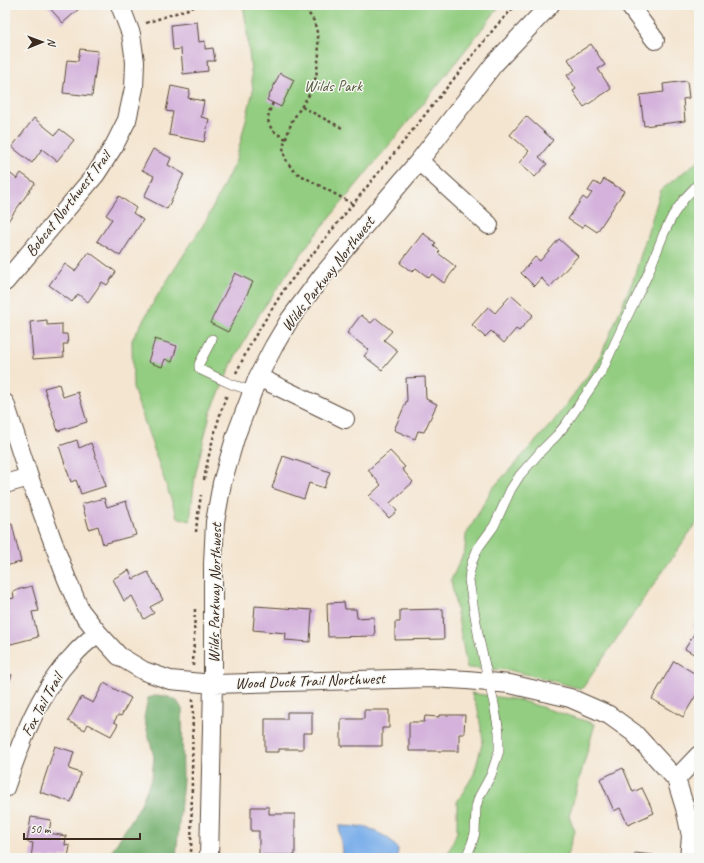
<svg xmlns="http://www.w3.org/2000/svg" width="704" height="863" viewBox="0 0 704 863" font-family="Caveat,sans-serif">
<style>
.green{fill:#93cd81;stroke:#677c50}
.forest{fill:#76b06f;stroke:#586d46}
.water{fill:#7eb0ea;stroke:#5c6d84}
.building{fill:#d4b2db}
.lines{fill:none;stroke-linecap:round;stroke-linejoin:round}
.service-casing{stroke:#574639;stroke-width:10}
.minor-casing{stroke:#574639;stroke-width:20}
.path{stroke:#574639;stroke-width:2.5;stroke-dasharray:3 3;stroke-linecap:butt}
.service{stroke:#fff;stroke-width:9}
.minor{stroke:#fff;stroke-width:18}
.labels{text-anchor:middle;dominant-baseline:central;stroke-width:3;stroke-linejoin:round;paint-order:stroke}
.park-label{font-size:16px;fill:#555b3c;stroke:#f6f6f2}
.street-label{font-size:16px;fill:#3b2a1e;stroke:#f6f6f2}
</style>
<rect width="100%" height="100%" fill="#f6f6f2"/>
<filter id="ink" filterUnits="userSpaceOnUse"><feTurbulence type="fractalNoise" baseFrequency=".025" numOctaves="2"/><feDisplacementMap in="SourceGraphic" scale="8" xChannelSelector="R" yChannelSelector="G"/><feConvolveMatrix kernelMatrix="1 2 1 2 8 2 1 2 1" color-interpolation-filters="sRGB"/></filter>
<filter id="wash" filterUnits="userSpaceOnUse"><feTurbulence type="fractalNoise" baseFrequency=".012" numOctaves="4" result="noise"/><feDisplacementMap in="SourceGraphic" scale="16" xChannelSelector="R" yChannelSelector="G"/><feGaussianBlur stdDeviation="0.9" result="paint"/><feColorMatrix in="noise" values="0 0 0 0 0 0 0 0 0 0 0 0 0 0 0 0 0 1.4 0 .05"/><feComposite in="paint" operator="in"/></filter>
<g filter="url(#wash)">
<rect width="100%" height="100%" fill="#f4e5d0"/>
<path class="green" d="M 243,5 L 502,5 L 496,11 L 430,95 L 309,243 L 260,313 L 233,361 L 210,414 L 195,476 L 190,521 L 177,517 L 133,388 L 132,340 L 156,298 L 207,219 L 236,160 L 253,91 L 246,23 Z
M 699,160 L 699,521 L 694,526 L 582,689 L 542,678 L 508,670 L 467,668 L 451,580 L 465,550 L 466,535 L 492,489 L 553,422 L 598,362 L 633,280 L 661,190 Z
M 471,693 L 519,700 L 595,724 L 569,816 L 575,831 L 566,858 L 446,858 L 457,832 L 457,802 L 474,774 L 483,740 L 478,710 Z"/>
<path class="forest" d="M 158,695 L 168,697 L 177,701 L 182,709 L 183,779 L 176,858 L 109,858 L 112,851 L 140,806 L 152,777 L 154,757 L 144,718 L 148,698 Z"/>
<path class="water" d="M 339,826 L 367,827 L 388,838 L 398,849 L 397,858 L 341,858 L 342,851 Z"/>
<g id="blocks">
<path class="building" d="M 47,5 L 79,5 L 81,7 L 63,23 Z
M 197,22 L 199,42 L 205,41 L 205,49 L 213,48 L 215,61 L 207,61 L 208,71 L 183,74 L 181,49 L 173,50 L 171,25 Z
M 591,44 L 605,65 L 598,69 L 611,89 L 584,107 L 573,91 L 576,89 L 567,75 L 575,70 L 568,59 Z
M 80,49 L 98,51 L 92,96 L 63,93 L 67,60 L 78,61 Z
M 280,73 L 294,80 L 281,107 L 267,100 Z
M 687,81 L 689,98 L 683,99 L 685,121 L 644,126 L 640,95 L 664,92 L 663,84 Z
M 171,86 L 190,90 L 188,98 L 204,101 L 201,117 L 209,119 L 204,142 L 169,135 L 173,112 L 166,111 Z
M 526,116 L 553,140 L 539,157 L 547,164 L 535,177 L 519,163 L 529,151 L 510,135 Z
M 34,118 L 55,135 L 60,129 L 74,140 L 57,161 L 42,149 L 32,163 L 12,147 Z
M 153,149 L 171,158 L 168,165 L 184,174 L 167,209 L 144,197 L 154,176 L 142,170 Z
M 7,171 L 17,179 L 21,173 L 35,183 L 8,221 L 5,219 L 5,174 Z
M 604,179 L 624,191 L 597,232 L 585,224 L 582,228 L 568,219 L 583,197 L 587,200 L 592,193 L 588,191 L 594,182 L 600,185 Z
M 119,196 L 136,208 L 133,213 L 143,220 L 120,256 L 97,241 L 112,219 L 106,215 Z
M 423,233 L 436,243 L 434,246 L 440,251 L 438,253 L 456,267 L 444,283 L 432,274 L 429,278 L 416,268 L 412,272 L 400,263 Z
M 559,239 L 578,256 L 550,287 L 541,278 L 534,286 L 521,273 L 535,257 L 540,261 Z
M 89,252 L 116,272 L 107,285 L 102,282 L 88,302 L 78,294 L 72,302 L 49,285 L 65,264 L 75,271 Z
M 235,273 L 253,282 L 228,332 L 210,323 Z
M 511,295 L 533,315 L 519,331 L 516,329 L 504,343 L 491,331 L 485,337 L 472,325 L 488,307 L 495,313 Z
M 361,315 L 371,323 L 376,318 L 392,331 L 384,340 L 398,351 L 382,370 L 364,356 L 369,350 L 347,333 Z
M 47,320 L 47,325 L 62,324 L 62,334 L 67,334 L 68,344 L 63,344 L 64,357 L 33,359 L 30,322 Z
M 155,339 L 177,346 L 172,362 L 165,359 L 162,367 L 148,362 Z
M 425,377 L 426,399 L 437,404 L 424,432 L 418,431 L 415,439 L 394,430 L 407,400 L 406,378 Z
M 59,384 L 63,397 L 78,392 L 87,422 L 58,431 L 44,388 Z
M 77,440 L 79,448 L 91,443 L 106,486 L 81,494 L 76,480 L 71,482 L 59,446 Z
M 390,451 L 405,467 L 402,469 L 413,482 L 390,503 L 397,511 L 389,518 L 369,496 L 381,485 L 368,470 Z
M 283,456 L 330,472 L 324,488 L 309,483 L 304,499 L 272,488 Z
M 104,498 L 107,507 L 126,501 L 136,535 L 103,544 L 98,526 L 89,529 L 82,504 Z
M 12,524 L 21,562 L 5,566 L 5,525 Z
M 129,570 L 133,579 L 148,572 L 163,600 L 150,607 L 154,613 L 144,619 L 132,596 L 124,601 L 113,579 Z
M 32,586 L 39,611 L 32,612 L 38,637 L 7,645 L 5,636 L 5,600 L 14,598 L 13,591 Z
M 344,602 L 345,609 L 356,609 L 357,618 L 374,617 L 375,636 L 328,637 L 327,603 Z
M 255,606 L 312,610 L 310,642 L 285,640 L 286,633 L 253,630 Z
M 443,609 L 444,639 L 395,640 L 395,622 L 400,622 L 400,610 Z
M 699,616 L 699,657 L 685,649 L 697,629 L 693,626 Z
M 674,661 L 699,676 L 699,690 L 683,717 L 652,699 Z
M 5,672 L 12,675 L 5,691 Z
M 104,683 L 131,698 L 121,716 L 118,715 L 114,722 L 118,724 L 111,736 L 88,724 L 85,730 L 68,721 L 81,697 L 93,703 Z
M 364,710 L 389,710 L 389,728 L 382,728 L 382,746 L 341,746 L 341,719 L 364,719 Z
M 287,712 L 312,712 L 312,733 L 303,733 L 303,749 L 279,749 L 279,752 L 265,752 L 265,719 L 287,719 Z
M 439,715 L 465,715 L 464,734 L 459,734 L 459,751 L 409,751 L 409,722 L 424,722 L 425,716 L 439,717 Z
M 55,746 L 74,752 L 69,769 L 81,773 L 71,802 L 40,792 Z
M 623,768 L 633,792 L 642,788 L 654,813 L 628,825 L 620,808 L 614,811 L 600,779 Z
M 251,807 L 269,807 L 269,814 L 295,814 L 295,855 L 259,855 L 259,831 L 251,831 Z
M 31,817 L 51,820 L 49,833 L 66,836 L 65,845 L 70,846 L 68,857 L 61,856 L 60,858 L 31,858 L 33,843 L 27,842 Z
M 635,853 L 653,855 L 652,858 L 634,858 Z"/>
</g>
</g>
<g filter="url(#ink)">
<use href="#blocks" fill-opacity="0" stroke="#574639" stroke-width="1"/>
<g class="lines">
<g class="service-casing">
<path id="service" d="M 212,339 L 199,364 L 199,368 L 201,370 L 231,384 L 252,391
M 466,858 L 472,843 L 475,833 L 476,807 L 479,797 L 491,775 L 499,751 L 499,732 L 494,704 L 479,639 L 471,593 L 469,580 L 470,571 L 472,562 L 478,548 L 494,526 L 511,489 L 520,475 L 541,451 L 557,435 L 566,424 L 602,371 L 627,317 L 647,276 L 664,233 L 673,215 L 684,199 L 699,183"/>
</g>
<g class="minor-casing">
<path id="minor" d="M 629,5 L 655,40
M 419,161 L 489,225
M 5,282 L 96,174 L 114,146 L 127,120 L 134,88 L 135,62 L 131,34 L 120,5
M 258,377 L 345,419
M 5,403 L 29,477 L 66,577 L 80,610 L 98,633 L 119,656 L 144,671 L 170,680 L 213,684 L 431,678 L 467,680 L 510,684 L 570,698 L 609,715 L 634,733 L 676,779 L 685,808 L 691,836 L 689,858
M 5,484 L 29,477
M 676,779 L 699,755
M 5,788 C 20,744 40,689 73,656 C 80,647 89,640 98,633
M 209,858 L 213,684 L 213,564 L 215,522 L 222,483 L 236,435 L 258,377 L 274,346 L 290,319 L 322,276 L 419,161 L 494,64 L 550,5"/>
</g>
<path class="path" d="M 301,5 L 305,8 L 314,21 L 318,36 L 319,54 L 316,77 L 309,95 L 292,121 L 284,144 L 283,151 L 287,162 L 295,172 L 353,204
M 146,23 L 200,5
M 273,103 C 263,122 269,130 286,139
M 302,107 L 344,129
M 236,373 L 252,341 L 285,288 L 400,146 L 497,25 L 516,5
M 204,480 C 209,451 217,422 227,394
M 196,532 L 197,521 L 201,495
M 193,666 L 195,609
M 191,858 L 193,699"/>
<use href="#service" class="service"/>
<use href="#minor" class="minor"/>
</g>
</g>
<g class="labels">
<g class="park-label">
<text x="333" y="86">Wilds Park</text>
</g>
<g class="street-label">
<text transform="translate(68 204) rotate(-52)">Bobcat Northwest Trail</text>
<text transform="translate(328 274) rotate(-52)">Wilds Parkway Northwest</text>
<text transform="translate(215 593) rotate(-89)">Wilds Parkway Northwest</text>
<text transform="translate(310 681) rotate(-2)">Wood Duck Trail Northwest</text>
<text transform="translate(42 705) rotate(-61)">Fox Tail Trail</text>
</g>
</g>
<rect width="704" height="863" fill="none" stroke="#f6f6f2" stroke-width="20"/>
<g transform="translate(42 42) rotate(89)" stroke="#f6f6f2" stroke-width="3" paint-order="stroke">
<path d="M0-3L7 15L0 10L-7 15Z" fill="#3b2a1e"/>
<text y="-6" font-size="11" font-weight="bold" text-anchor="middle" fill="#3b2a1e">N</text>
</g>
<path d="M24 833v6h116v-6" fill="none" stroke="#3b2a1e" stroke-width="2"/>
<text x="30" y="833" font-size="12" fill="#3b2a1e" stroke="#f6f6f2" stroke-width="3" paint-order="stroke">50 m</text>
</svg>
